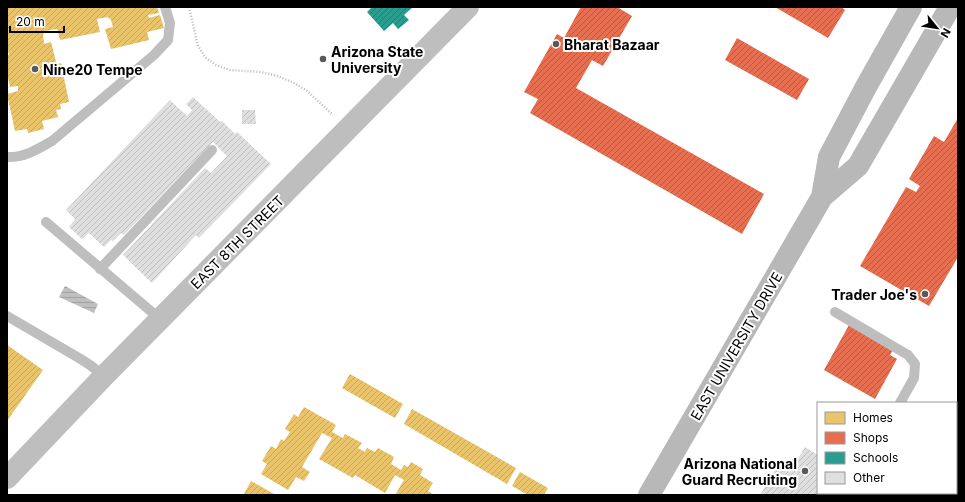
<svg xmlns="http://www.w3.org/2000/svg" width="965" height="502" viewBox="0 0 965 502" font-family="Inter,sans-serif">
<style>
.water{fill:url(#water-rules)}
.homes{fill:url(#homes-hatch)}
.shops{fill:url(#shops-hatch)}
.schools{fill:url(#schools-hatch)}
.building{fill:url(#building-hatch)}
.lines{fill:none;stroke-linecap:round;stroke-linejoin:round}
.path{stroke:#b9b9b9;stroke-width:2.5;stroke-dasharray:1 2;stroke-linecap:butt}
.service{stroke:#bebebe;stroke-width:10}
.tertiary{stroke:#bebebe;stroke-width:22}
.secondary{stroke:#b8b8b8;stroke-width:22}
.poi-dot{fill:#595959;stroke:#fff;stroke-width:1.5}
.labels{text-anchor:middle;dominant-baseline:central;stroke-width:4;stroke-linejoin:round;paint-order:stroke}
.poi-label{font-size:14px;font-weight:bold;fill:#000;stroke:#fff;text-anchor:start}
.street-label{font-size:14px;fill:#000;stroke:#fff}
</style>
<defs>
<pattern id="water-rules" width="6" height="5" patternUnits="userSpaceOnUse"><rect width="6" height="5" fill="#bfbfbf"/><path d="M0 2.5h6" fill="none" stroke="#a2a2a2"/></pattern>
<pattern id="homes-hatch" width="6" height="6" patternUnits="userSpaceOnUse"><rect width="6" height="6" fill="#e9c46a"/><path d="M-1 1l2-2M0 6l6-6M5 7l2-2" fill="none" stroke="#c6a75a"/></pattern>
<pattern id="shops-hatch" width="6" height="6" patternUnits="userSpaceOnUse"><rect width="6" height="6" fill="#e76f51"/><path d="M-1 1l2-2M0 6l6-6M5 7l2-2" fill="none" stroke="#b95941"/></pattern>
<pattern id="schools-hatch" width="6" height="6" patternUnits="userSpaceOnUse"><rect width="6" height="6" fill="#2a9d8f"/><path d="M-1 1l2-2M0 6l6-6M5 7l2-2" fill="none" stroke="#227e72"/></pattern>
<pattern id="building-hatch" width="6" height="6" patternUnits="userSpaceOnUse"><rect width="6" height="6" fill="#dfdfdf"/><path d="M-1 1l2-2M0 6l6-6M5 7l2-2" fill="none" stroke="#bebebe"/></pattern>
</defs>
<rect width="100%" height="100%" fill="#fff"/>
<path class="water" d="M 65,286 L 98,304 L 94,313 L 59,297 Z"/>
<path class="homes" d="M 7,7 L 157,7 L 159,13 L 148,15 L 149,18 L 160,15 L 164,28 L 147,32 L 149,40 L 111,49 L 105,29 L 113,27 L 111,20 L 108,17 L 97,19 L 100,32 L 60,40 L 57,29 L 45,31 L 43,35 L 44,44 L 51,42 L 56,62 L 49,63 L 50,66 L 61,63 L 69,102 L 60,104 L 61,109 L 56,110 L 58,117 L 42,121 L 44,129 L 28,133 L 27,129 L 15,131 L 7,94 L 18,91 L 18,86 L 10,87 L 7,73 L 7,55 L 9,55 L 7,45 Z
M 7,345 L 43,370 L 7,421 Z
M 350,374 L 403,404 L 395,418 L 342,388 Z
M 304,407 L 336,425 L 332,432 L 343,438 L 345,434 L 362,443 L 358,448 L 365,452 L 367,448 L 375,452 L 378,448 L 394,457 L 391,464 L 401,470 L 404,465 L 408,467 L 411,462 L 423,469 L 420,475 L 433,483 L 428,491 L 434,495 L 395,495 L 404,480 L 395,475 L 385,493 L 355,475 L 353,478 L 319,459 L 332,438 L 322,433 L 302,467 L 310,472 L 304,481 L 296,477 L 288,490 L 261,474 L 267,464 L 262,461 L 271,446 L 276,449 L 281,439 L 284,441 L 290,432 L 285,429 L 294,414 L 298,417 Z
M 412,409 L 516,468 L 507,484 L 404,424 Z
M 520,472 L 548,488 L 544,495 L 528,495 L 512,486 Z
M 251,481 L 276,495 L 245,495 L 244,494 Z"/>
<path class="shops" d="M 581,7 L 617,7 L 632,16 L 603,66 L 592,60 L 576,88 L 764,194 L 742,234 L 530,113 L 538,99 L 524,92 L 557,34 L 564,38 Z
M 775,7 L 841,7 L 845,10 L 828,38 Z
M 737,38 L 809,79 L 797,100 L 725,60 Z
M 958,118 L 958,257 L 929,306 L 860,266 L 906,187 L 916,192 L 920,186 L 909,179 L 934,136 L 944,142 Z
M 849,325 L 893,350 L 890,355 L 897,359 L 875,399 L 824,370 Z"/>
<path class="schools" d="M 372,7 L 413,7 L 404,15 L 409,20 L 398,29 L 393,23 L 384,31 L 367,12 Z"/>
<path class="building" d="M 193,97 L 220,122 L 222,121 L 235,134 L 237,132 L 271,164 L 199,238 L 196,235 L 152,283 L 123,255 L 205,168 L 211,173 L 227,156 L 213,142 L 124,235 L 121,233 L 113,241 L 111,240 L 104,247 L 89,233 L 82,239 L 69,227 L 75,219 L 66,210 L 170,100 L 187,116 L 192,110 L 186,104 Z
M 242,110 L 255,110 L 256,124 L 242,124 Z
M 805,447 L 818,455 L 818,493 L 827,493 L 826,495 L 760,495 L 776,468 L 777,469 L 778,466 L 790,472 Z"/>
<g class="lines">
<path class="path" d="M 189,7 L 198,46 L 206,58 L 216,65 L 230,70 L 261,72 L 277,76 L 292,82 L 306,90 L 333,115"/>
<path class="service" d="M 7,157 C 24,158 38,149 52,141 L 154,55 L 168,40 L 170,23 L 165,7
M 46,222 L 160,319
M 100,269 L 212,150
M 835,312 L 908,355 L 915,364 L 914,378 L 900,403
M 7,316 L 79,358 L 90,365 L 104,376"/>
<path class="tertiary" d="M 7,478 L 104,376 L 468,7"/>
<path class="secondary" d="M 822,197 L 858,166 L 950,7
M 649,495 L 822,197 L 829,157 L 867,85 L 911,7"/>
</g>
<g class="poi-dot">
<circle cx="556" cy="44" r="4"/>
<circle cx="323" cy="59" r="4"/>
<circle cx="35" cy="69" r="4"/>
<circle cx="925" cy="294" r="4"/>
<circle cx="805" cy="471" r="4"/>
</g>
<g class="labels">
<g class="poi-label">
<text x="564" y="44">Bharat Bazaar</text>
<text x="331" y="51">Arizona State<tspan x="331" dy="16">University</tspan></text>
<text x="43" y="69">Nine20 Tempe</text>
<text x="917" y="294" text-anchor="end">Trader Joe's</text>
<text x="797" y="463" text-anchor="end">Arizona National<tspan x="797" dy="16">Guard Recruiting</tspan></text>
</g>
<g class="street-label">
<text transform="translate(237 242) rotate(-45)">EAST 8TH STREET</text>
<text transform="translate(736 346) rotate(-60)">EAST UNIVERSITY DRIVE</text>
</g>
</g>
<rect width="965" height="502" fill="none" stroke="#000000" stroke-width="16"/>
<rect x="817" y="402" width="140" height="92" fill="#ffffff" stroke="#999999"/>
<rect x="825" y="412" width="20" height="12" fill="#e9c46a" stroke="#999999"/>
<text x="853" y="422" font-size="12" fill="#000000">Homes</text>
<rect x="825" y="432" width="20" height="12" fill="#e76f51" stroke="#999999"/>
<text x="853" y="442" font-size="12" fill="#000000">Shops</text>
<rect x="825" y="452" width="20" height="12" fill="#2a9d8f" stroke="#999999"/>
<text x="853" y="462" font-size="12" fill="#000000">Schools</text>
<rect x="825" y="472" width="20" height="12" fill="#dfdfdf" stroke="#999999"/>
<text x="853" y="482" font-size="12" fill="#000000">Other</text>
<g transform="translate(937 28) rotate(120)" stroke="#ffffff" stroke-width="3" paint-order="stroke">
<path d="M0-3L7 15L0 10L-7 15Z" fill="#000000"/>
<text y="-6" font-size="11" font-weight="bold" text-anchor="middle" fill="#000000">N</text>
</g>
<path d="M10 26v6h54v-6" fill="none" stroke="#000000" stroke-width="2"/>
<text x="16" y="26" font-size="12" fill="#000000" stroke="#ffffff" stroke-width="3" paint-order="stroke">20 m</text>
</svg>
